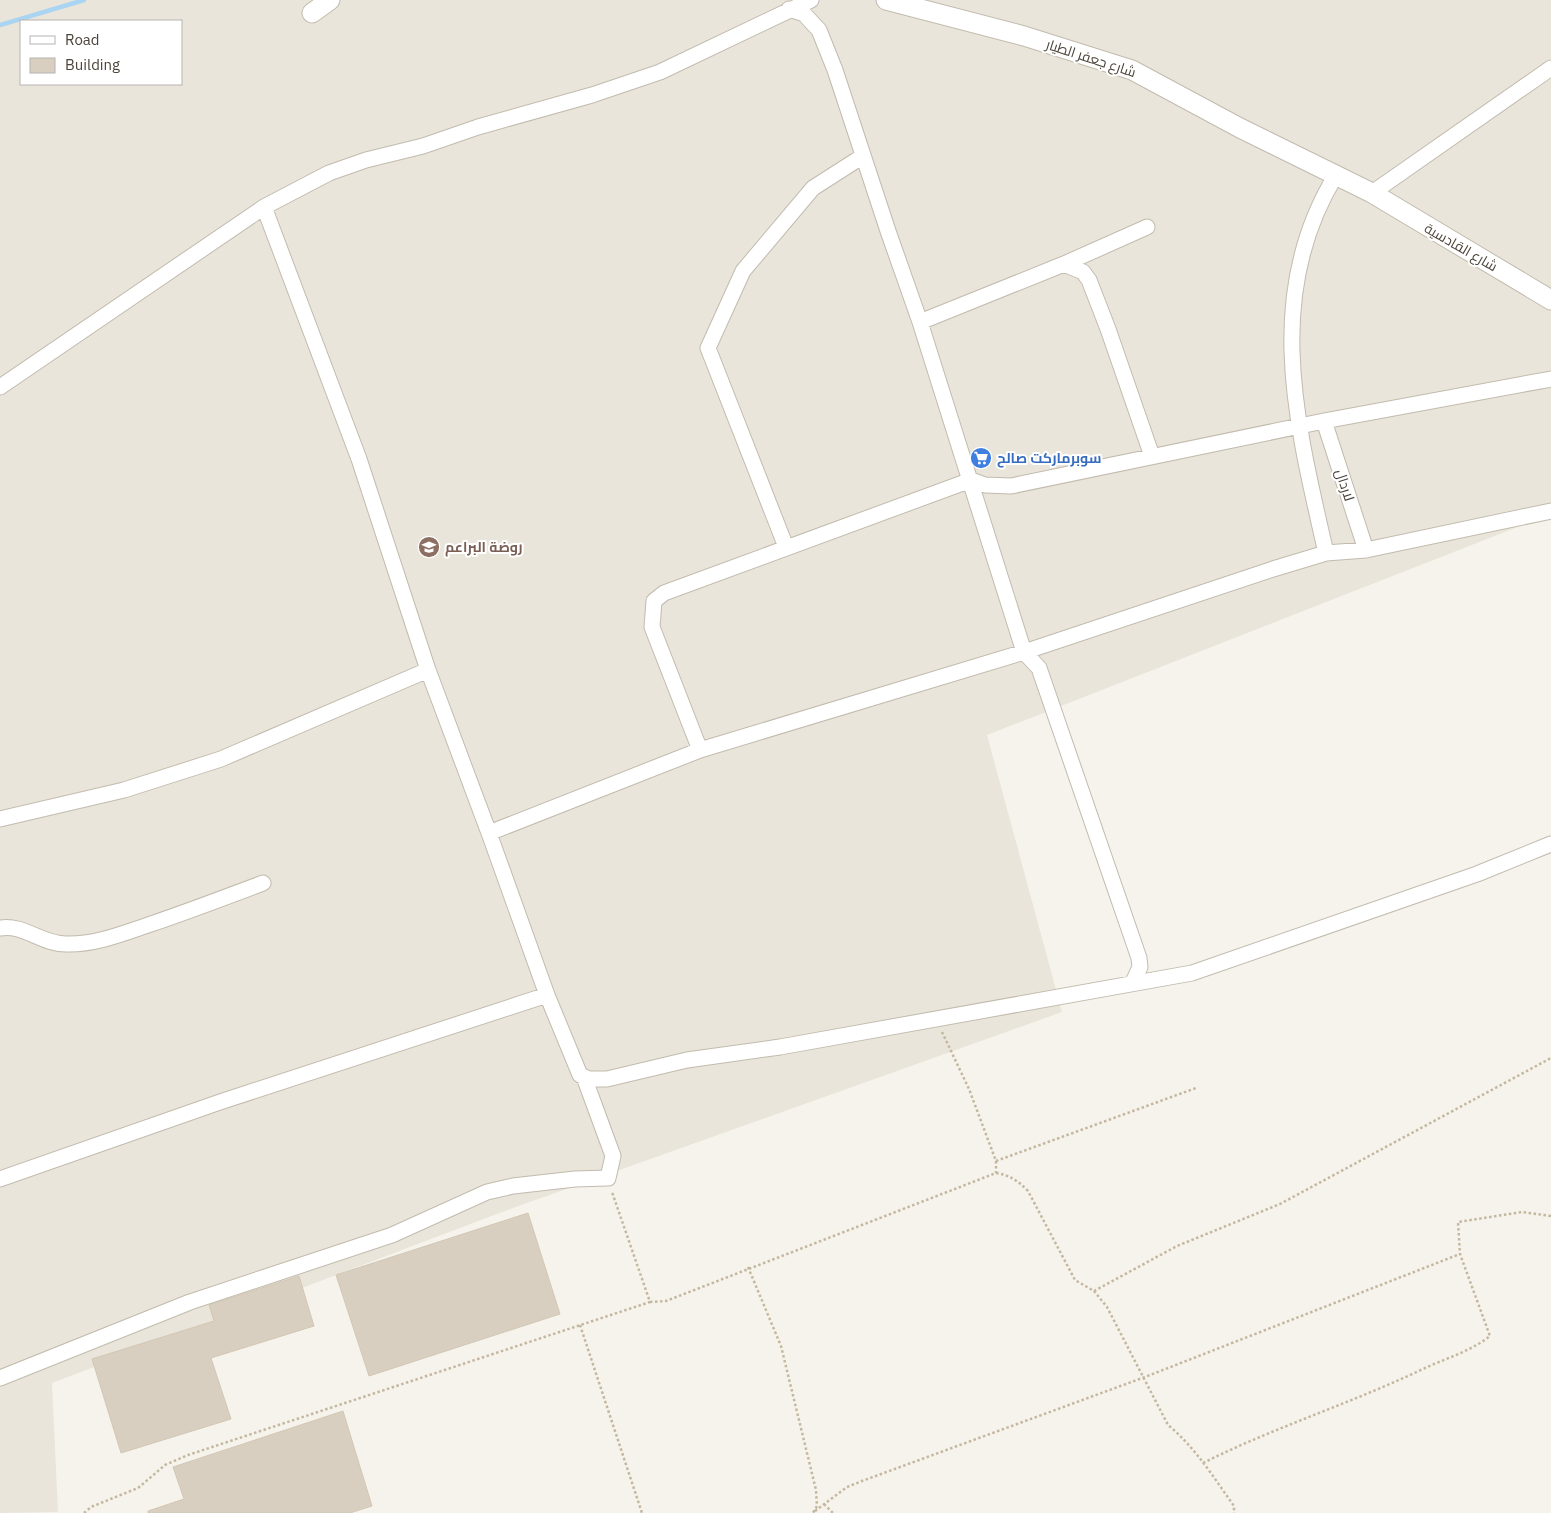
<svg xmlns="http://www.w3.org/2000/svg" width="1551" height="1513" viewBox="0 0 1551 1513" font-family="'IBM Plex Sans',Cairo,sans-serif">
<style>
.residential{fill:#eae5da;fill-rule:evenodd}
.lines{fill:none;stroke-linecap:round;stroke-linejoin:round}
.stream{stroke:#a9d4f2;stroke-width:4.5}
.building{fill:#d8cfc1;stroke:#d3c7b4}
.minor-casing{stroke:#c2bbae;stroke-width:17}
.tertiary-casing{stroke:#c2bbae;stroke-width:21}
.path{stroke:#c4b79f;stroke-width:2.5;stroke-dasharray:2.5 2.5;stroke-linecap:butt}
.minor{stroke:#fff;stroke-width:15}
.tertiary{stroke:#fff;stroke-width:19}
.labels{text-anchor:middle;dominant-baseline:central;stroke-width:4;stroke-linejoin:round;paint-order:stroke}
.street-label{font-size:14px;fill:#4b4439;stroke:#fff}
.shop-label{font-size:14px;font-weight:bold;fill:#366cbe;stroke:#fff;text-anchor:start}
.education-label{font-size:14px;font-weight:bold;fill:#785e54;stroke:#fff;text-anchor:start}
</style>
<rect width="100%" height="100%" fill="#f6f3ec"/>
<path class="residential" d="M 0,0 L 1551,0 L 1551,514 L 987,735 L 1062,1012 L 502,1212 L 52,1383 L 58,1512 L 0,1513 ZM 21,21 L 181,21 L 181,84 L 21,84 Z"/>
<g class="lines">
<path class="stream" d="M 0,25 L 84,0"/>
</g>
<path class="building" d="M 528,1213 L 560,1314 L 369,1376 L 336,1275 Z
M 299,1276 L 314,1326 L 211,1358 L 231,1419 L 121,1453 L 92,1359 L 214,1321 L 209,1305 Z
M 343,1411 L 372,1506 L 350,1513 L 148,1513 L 148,1511 L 184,1499 L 173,1467 Z"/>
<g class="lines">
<g class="minor-casing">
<path id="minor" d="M 789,9 L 804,14 L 819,30 L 835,70 L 888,231 L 920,322 L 1064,264 L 1083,272 L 1089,280 L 1108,329 L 1152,456
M 1372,193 L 1551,68
M 1064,264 L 1147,227
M 920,322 L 1024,652 L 1039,668 L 1139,958 L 1140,967 L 1133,982
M 0,387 L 264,207 L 329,173 L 366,160 L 423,146 L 478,127 L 592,95 L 660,72 L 811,0
M 1324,421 L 1366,550
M 786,547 L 708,348 L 743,271 L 813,188 L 863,156
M 1326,553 C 1297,425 1262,295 1336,175
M 428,670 L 489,833
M 700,750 L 652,627 L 654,601 L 664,593 L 971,480 L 985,485 L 1011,486 L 1324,421 L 1551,379
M 0,819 L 124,790 L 221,759 L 428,670 L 359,459 L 264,207
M 0,928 C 24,924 41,944 66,944 C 95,945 124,933 151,924 C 189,911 226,897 263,883
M 547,995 L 489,833 L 700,750 L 1024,652 L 1273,569 L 1326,553 L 1366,550 L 1551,511
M 0,1179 L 220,1102 L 547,995 L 580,1075 L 589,1079 L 607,1079 L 687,1060 L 780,1047 L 1192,973 L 1477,874 L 1551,844
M 0,1378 L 190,1302 L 392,1235 L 487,1192 L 513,1186 L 575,1179 L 608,1178 L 613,1156 L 584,1077"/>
</g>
<g class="tertiary-casing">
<path id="tertiary" d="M 886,0 L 1024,36 L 1132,70 L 1240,128 L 1372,193 L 1551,300
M 312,13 L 330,0"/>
</g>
<path class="path" d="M 942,1032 L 969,1089 L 996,1161 L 996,1173
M 996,1161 L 1196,1088
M 748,1267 L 781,1346 L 816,1490 L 817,1506 L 813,1513
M 1094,1291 L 1177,1246 L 1280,1204 L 1551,1058
M 650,1302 L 666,1301 L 996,1173 C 1010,1175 1018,1181 1028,1191 L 1075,1280 L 1094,1291 L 1107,1307 L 1168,1425 C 1195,1447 1214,1478 1234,1506 L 1234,1513
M 580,1325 L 642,1513
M 1203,1463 C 1275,1427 1352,1403 1425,1368 C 1447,1358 1471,1351 1490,1336 L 1460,1254 L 1458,1222 L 1522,1212 L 1551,1216
M 824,1504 L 833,1513
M 815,1511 L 847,1487 L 862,1481 L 1145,1377 L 1460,1254
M 84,1513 L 91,1507 L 138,1488 L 165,1465 L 188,1455 L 650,1302 L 612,1192"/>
<use href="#minor" class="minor"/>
<use href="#tertiary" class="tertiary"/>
</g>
<defs>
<g id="supermarket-disc" transform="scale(1.125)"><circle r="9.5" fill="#3f7fe0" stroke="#fff"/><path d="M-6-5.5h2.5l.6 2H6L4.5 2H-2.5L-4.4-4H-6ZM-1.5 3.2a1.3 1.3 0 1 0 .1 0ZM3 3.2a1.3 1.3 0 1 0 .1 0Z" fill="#fff"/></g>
<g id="school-disc" transform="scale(1.125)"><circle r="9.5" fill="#8d6e63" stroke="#fff"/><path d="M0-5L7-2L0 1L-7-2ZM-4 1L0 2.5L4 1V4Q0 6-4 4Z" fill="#fff"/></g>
</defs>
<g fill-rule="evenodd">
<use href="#supermarket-disc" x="981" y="458"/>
<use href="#school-disc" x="429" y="547"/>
</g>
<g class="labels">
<g class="street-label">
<text transform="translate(1091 58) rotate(18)">شارع جعفر الطيار</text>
<text transform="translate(1461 247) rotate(30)">شارع القادسية</text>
<text transform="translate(1345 485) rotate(72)">لاردال</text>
</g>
<g class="shop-label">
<text x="997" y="458">سوبرماركت صالح</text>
</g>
<g class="education-label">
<text x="445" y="547">روضة البراعم</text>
</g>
</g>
<rect x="20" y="20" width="162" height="65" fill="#ffffff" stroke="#b7b4b0"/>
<rect x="30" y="36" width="25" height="8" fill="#ffffff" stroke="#b7b4b0"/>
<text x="65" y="45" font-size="15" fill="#4b4439">Road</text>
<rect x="30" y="58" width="25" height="15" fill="#d8cfc1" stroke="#b7b4b0"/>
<text x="65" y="70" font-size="15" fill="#4b4439">Building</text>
</svg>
